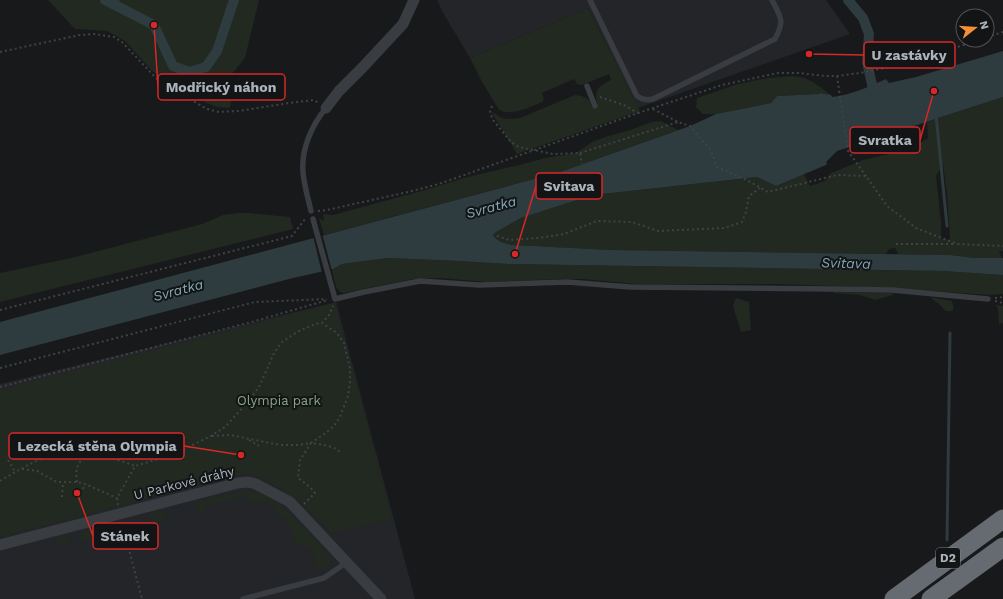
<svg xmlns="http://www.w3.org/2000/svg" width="1003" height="599" viewBox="0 0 1003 599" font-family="'Work Sans',sans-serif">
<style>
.built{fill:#242528}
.green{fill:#212920;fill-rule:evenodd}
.water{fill:#2e3b3f}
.pier{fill:#18191b}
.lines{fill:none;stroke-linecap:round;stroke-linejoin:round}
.stream{stroke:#2e3b3f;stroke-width:3}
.canal{stroke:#2e3b3f;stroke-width:10}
.path{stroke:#3f4347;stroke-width:2;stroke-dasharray:2 3;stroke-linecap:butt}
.lane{stroke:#393c40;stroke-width:5.5}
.street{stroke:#393c40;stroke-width:11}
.highway{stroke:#656b71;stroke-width:19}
.labels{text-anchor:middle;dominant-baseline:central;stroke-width:4;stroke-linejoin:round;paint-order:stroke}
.shield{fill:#131416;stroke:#7d838a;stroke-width:1}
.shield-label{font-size:12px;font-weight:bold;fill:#abb3bb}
.park-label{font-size:13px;fill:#87a681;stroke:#131416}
.street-label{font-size:13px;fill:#abb3bb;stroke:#131416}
.water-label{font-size:14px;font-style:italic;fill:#81a8b6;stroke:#131416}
.leader{fill:none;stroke:#d62828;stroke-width:1.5}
.callout-dot{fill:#d62828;stroke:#131416;stroke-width:1.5}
.callout{fill:#131416;stroke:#d62828;stroke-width:1.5}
.callout-label{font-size:14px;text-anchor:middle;font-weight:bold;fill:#abb3bb}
</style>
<rect width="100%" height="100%" fill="#18191b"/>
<path class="built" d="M 437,0 L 826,0 L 850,34 L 638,108 L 588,8 L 470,58 L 442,11 Z
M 336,302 L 415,599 L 0,599 L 0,384 Z"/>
<path class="green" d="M 48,0 L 259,0 L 245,58 L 227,80 L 224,85 L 231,100 L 230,108 L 216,107 L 171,86 L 151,70 L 125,41 L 107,31 L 75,29 Z
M 588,8 L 640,111 L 517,154 L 491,111 L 500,117 L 507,119 L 520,118 L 575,95 C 587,96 588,99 594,108 L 598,106 C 593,90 598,87 611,80 L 609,74 L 582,85 L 577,84 L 574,79 L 542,93 C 543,97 545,99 542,102 C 527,108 514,116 499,110 L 481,80 L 470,58 Z
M 793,76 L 805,78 L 813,82 L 831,95 L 821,93 L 820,94 L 777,96 L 771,103 L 716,114 L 703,114 L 696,107 L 697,98 L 735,85 L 752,81 L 768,78 Z
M 1003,97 L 1003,251 L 999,251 L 1002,258 L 975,258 L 950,255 L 898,254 L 895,248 L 889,249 L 886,254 L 612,250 L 512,245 C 504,243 497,242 493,235 L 496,232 L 521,218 L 593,195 L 758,177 L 776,186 L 804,174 L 810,186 L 825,181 L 831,173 L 863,160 L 911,149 L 928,138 L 927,122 ZM 943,165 L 947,193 L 950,240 L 941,239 L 941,223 L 936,176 Z
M 661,121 L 678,130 L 560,172 L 324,235 L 319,218 L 324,221 L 323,214 L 333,215 L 429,189 L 464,178 L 523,164 L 545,158 L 576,153 L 592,142 L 608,136 L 630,130 L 652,122 Z
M 237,213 L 249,213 L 290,217 L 293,229 L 0,302 L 0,273 L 71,258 L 202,224 L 223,215 Z
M 388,258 L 460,261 L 508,264 L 943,271 L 1003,275 L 1003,294 L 989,295 L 892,288 L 775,284 L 636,284 L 582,279 L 560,279 L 488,282 L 439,278 L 413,279 L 344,293 L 340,292 L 336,287 L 332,271 L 333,269 L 342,264 Z
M 834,292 L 893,293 L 893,295 L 875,300 L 860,295 L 834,293 Z
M 930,297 L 952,301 L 954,310 C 944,313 945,310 939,304 C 936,302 933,300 930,297 Z
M 736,298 L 749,302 L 751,330 L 741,332 L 733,306 Z
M 335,303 L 392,519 L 332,533 L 302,504 L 278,487 L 259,477 L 250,474 L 238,475 L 0,537 L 0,390 Z
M 996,305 L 1003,306 L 1003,323 L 999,324 L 998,310 Z
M 246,490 C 256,491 266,495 274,500 C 284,507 331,551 331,561 C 331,566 325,570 321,571 L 318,570 L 311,546 L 303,548 L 301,544 L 295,546 L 287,518 L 280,519 C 273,499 268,500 248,503 L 246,496 L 203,507 L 205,515 C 199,514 198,509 197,504 L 199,501 Z
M 160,510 L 164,512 L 166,519 L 152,523 L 151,518 L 151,513 Z
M 90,529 L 93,531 L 95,539 L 81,541 L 80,534 L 80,532 Z
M 62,535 L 67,535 L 70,543 L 56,544 L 56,539 Z"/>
<path class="water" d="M 1003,51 L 1003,97 L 837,151 L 826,162 L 827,164 L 826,165 L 776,186 L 757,177 L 593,195 L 521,218 L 496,232 L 493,235 C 497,242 504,243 512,245 L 612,250 L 950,255 L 975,258 L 1003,258 L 1003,275 L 943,271 L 508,264 L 460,261 L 388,258 L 342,264 L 333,269 L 289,279 L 0,355 L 0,322 L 560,172 L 690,126 L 716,114 L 771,103 L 777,96 L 820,94 L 820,93 L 831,95 L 832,97 C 851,95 868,87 886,79 L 889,83 L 916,77 Z"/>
<path class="pier" d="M 322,233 L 332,271 L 322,273 L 313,236 Z"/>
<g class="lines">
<path class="stream" d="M 118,0 L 118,7
M 936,115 L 947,226
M 947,540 L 950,333"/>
<path class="canal" d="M 105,0 L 154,25 L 173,66 L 189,72 L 206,67 L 217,51 L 234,0
M 848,0 L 863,18 L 869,34 L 867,62 L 875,98"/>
<path class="path" d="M 987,37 L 1003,32
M 0,52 L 80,35 L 94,34 L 114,37 L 122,42 L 154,76 L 163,84 L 207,109 L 219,112 L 239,111 L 289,103 L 314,100 L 319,103
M 837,76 L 848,151 L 866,176
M 600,97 L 624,105 L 638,113
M 492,106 L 490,112 L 493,120 L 511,142 L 519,147 L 553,154 L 580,153 L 582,164
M 653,109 L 678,122 L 690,126 L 711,151 L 717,167 L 743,178 L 768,192 L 837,175 L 866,176 L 887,206 L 916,228 L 957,244 L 1003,246
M 580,153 L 678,122
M 318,211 L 327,210 L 408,192 L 439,184 L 638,113 L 722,85 L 778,73 L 799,73 L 825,76 L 837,76 L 860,73 L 905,64 L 979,40
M 497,236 L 509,240 L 538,238 L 564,234 L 597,221 L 632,222 L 658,231 L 725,228 L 742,222 L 746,212 L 749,196 L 760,188
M 896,244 L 956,244
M 995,298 L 1003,297
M 995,301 L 1003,303
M 0,310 L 292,236 L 305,219
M 0,368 L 255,302 L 327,299
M 0,387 L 255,321 L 328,300
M 212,436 L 230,435 L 280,445 L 299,445 L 311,443 L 327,432 L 334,426 L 340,417 L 348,396 L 350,382 L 350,368 L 344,343 L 337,333 L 322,323
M 249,440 L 259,446
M 8,460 L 15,472
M 22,469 L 37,471 L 57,482 L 77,482 L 85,484 L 117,498
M 0,481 C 19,470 38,458 59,453 C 79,449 115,458 135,466
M 77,482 C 75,468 77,465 86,454
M 83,489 L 85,484
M 62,497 L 63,482
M 304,504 L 315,493 L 310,487 L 298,478 L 300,460 L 311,443 C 321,445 334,445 341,453
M 118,505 L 117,498 L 135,466 L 172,455 L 211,436 L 225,427 L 246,404 L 259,387 L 274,353 L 282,342 L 297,332 L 315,324 L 322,323 L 329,315 L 333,306
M 122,523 L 142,599"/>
<path class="lane" d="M 590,0 L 637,96 C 643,100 646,100 653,99 L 775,39 C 785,20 781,18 772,0
M 587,86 L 595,106
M 311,211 C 308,198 304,185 303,172 C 301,149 312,125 326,108
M 313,219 L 335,299 L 364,292 L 420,281 L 479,285 L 567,282 L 630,287 L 830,289 L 892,290 L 988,299
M 243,599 L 324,578 L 347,562"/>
<path class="street" d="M 326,108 L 339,91 L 363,67 L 403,24 L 414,0
M 0,545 L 238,483 L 248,482 L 256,484 L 290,502 L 381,599"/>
<path class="highway" d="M 894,599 L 1003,519
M 931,599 L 1003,547"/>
</g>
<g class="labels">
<rect class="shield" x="936" y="548" width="24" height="20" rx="3"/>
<g class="shield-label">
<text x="948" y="558">D2</text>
</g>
<g class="park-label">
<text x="279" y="400">Olympia park</text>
</g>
<g class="street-label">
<text transform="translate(184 483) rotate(-14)">U Parkové dráhy</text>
</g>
<g class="water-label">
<text transform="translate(491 207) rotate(-15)">Svratka</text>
<text transform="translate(846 263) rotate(2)">Svitava</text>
<text transform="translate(178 290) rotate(-15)">Svratka</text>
</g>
</g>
<path class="leader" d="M809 54L864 55M154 25L158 87M934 91L920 140M515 254L536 186M241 455L184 446M77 493L93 536"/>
<g class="callout-dot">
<circle cx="809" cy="54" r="4"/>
<circle cx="154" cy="25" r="4"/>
<circle cx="934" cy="91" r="4"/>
<circle cx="515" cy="254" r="4"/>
<circle cx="241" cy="455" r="4"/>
<circle cx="77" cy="493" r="4"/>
</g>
<g class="callout">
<rect x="864" y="42" width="91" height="26" rx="4"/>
<rect x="158" y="74" width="127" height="26" rx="4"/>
<rect x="850" y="127" width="70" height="26" rx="4"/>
<rect x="536" y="173" width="66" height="26" rx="4"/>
<rect x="9" y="433" width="175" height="26" rx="4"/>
<rect x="93" y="523" width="65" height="26" rx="4"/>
</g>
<g class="callout-label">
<text x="909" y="60">U zastávky</text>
<text x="221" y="92">Modřický náhon</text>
<text x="885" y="145">Svratka</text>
<text x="569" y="191">Svitava</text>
<text x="97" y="451">Lezecká stěna Olympia</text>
<text x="125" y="541">Stánek</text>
</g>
<g transform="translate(975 28) rotate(73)"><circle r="19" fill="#131416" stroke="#505458"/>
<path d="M0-3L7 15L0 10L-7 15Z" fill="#f58e36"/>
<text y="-6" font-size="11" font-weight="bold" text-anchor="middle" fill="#abb3bb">N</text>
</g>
</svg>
